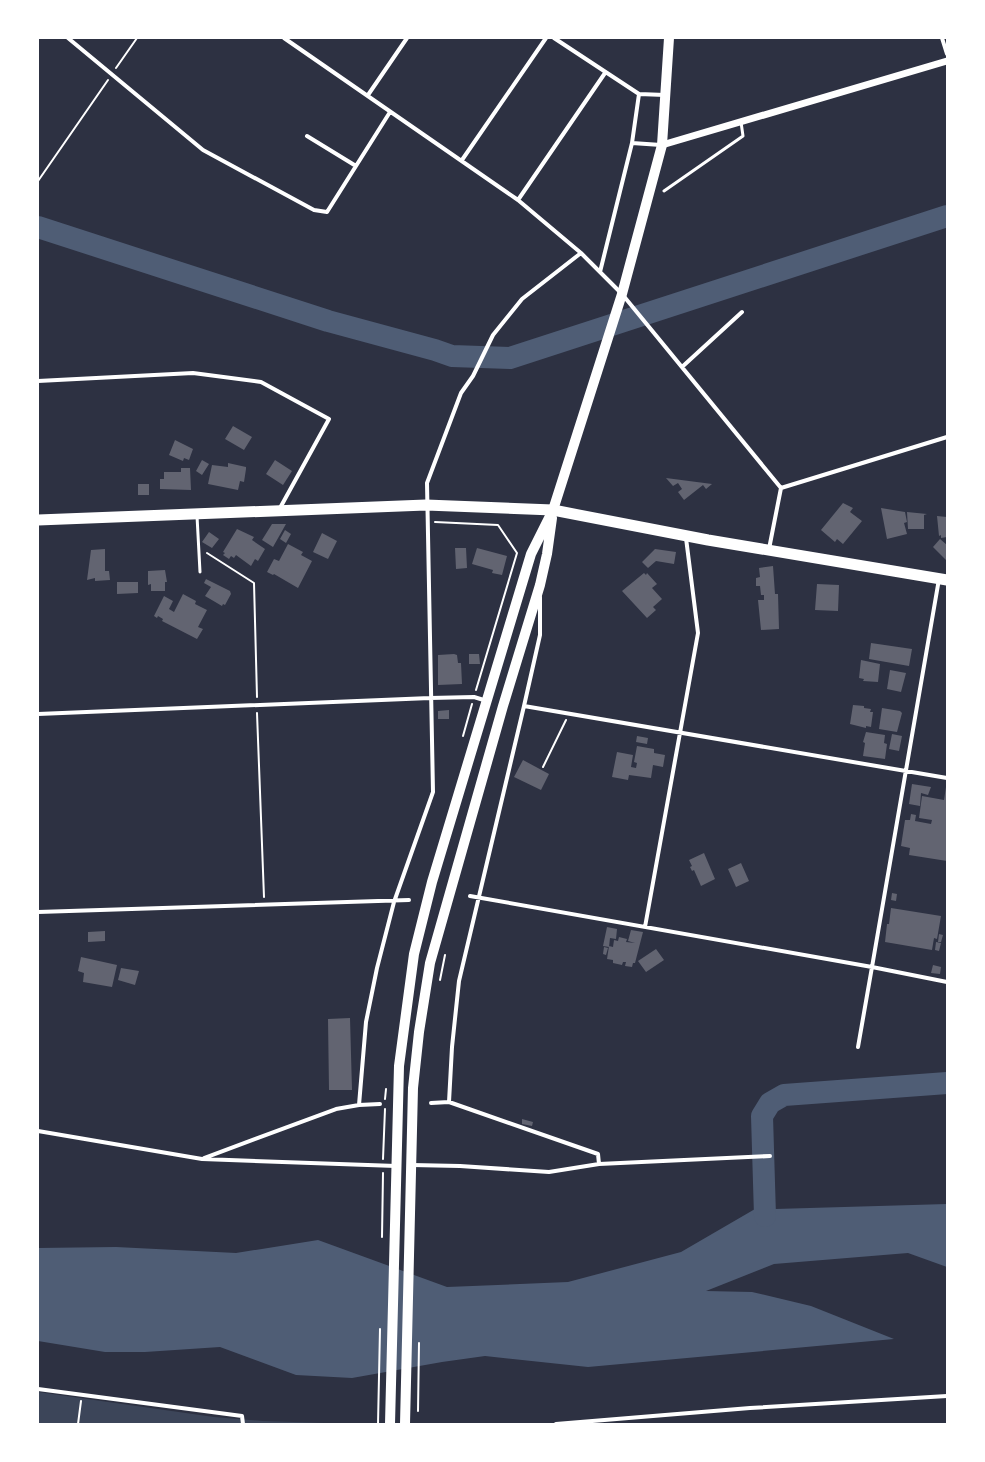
<svg xmlns="http://www.w3.org/2000/svg" width="985" height="1462" viewBox="0 0 985 1462" font-family="'Exo 2',sans-serif">
<style>
.green{fill:#3c4559}
.water{fill:#4f5d75}
.lines{fill:none;stroke-linecap:round;stroke-linejoin:round}
.river{stroke:#4f5d75;stroke-width:22}
.building{fill:#626471}
.path{stroke:#fff;stroke-width:2}
.service{stroke:#fff;stroke-width:3}
.minor{stroke:#fff;stroke-width:4}
.tertiary{stroke:#fff;stroke-width:7}
.primary{stroke:#fff;stroke-width:10}
.trunk{stroke:#fff;stroke-width:11}
</style>
<rect width="100%" height="100%" fill="#2d3142"/>
<path class="green" d="M 38,1392 L 214,1417 L 263,1421 L 355,1424 L 38,1424 Z"/>
<path class="water" d="M 771,1185 L 775,1209 L 947,1204 L 947,1267 L 908,1253 L 774,1264 L 706,1291 L 752,1292 L 811,1306 L 894,1339 L 588,1367 L 485,1356 L 442,1362 L 352,1378 L 296,1375 L 220,1347 L 145,1352 L 105,1352 L 38,1341 L 38,1248 L 116,1247 L 236,1253 L 318,1240 L 447,1287 L 568,1282 L 681,1252 L 755,1209 L 756,1188 Z"/>
<g class="lines">
<path class="river" d="M 38,227 L 328,321 L 435,350 L 452,356 L 510,358 L 947,216
M 765,1216 L 762,1116 L 770,1103 L 784,1095 L 947,1083"/>
</g>
<path class="building" d="M 233,426 L 252,437 L 244,450 L 225,439 Z
M 175,440 L 193,449 L 189,460 L 184,458 L 183,461 L 169,455 Z
M 202,460 L 209,464 L 202,475 L 196,471 Z
M 275,460 L 292,471 L 283,485 L 266,474 Z
M 228,463 L 246,467 L 246,469 L 244,482 L 240,481 L 238,490 L 208,484 L 212,465 L 228,467 Z
M 181,468 L 190,468 L 191,490 L 160,489 L 160,479 L 164,479 L 164,472 L 181,472 Z
M 666,478 L 712,484 L 706,489 L 703,485 L 684,500 L 678,492 L 682,489 L 678,483 L 673,486 Z
M 138,484 L 149,484 L 149,495 L 138,495 Z
M 843,503 L 853,508 L 850,512 L 862,521 L 843,544 L 837,539 L 835,542 L 821,530 Z
M 881,508 L 905,512 L 907,522 L 904,523 L 907,534 L 887,539 Z
M 907,512 L 927,514 L 924,515 L 924,529 L 908,529 Z
M 937,516 L 947,517 L 947,537 L 941,538 L 941,535 L 939,536 Z
M 272,524 L 286,524 L 273,547 L 262,540 Z
M 237,529 L 254,537 L 252,540 L 265,549 L 258,561 L 255,559 L 251,566 L 236,555 L 234,558 L 231,556 L 229,559 L 223,555 L 225,553 L 223,552 Z
M 285,530 L 291,534 L 286,543 L 280,539 Z
M 209,532 L 219,539 L 212,548 L 202,542 Z
M 322,533 L 337,541 L 328,559 L 313,552 Z
M 940,539 L 947,545 L 946,560 L 933,547 Z
M 288,544 L 303,552 L 301,555 L 312,561 L 298,588 L 274,574 L 273,575 L 267,572 L 274,559 L 279,561 Z
M 455,548 L 466,548 L 467,568 L 456,569 Z
M 477,548 L 507,556 L 502,575 L 492,573 L 493,570 L 472,564 Z
M 105,549 L 105,571 L 109,571 L 110,580 L 95,581 L 95,578 L 87,580 L 91,550 Z
M 655,549 L 676,552 L 674,564 L 656,561 L 648,568 L 642,562 Z
M 773,566 L 775,594 L 778,594 L 779,629 L 761,630 L 758,600 L 764,600 L 764,595 L 761,595 L 760,586 L 756,586 L 756,578 L 760,577 L 759,568 Z
M 165,570 L 167,582 L 165,582 L 165,591 L 151,591 L 151,584 L 148,585 L 148,571 Z
M 644,573 L 646,575 L 647,573 L 657,584 L 652,588 L 662,599 L 653,607 L 656,610 L 647,618 L 622,591 Z
M 206,579 L 230,591 L 231,594 L 225,605 L 223,604 L 222,606 L 205,596 L 211,587 L 204,583 Z
M 117,582 L 138,582 L 138,593 L 117,594 Z
M 817,584 L 839,585 L 838,611 L 815,610 Z
M 183,594 L 196,601 L 195,604 L 207,610 L 198,627 L 203,629 L 197,639 L 162,621 L 163,619 L 158,616 L 157,618 L 154,616 L 164,596 L 173,601 L 169,609 L 174,612 Z
M 871,643 L 912,649 L 909,666 L 869,659 Z
M 454,654 L 457,655 L 458,663 L 461,663 L 462,684 L 438,685 L 438,655 Z
M 469,654 L 479,654 L 480,664 L 469,664 Z
M 861,660 L 880,664 L 878,682 L 863,681 L 864,679 L 859,678 Z
M 890,670 L 906,673 L 901,692 L 887,689 Z
M 853,705 L 864,706 L 864,708 L 871,709 L 870,712 L 873,712 L 871,727 L 866,726 L 866,728 L 850,724 Z
M 882,708 L 900,711 L 902,713 L 897,732 L 879,729 Z
M 449,710 L 449,719 L 438,719 L 438,711 Z
M 866,732 L 885,735 L 884,743 L 887,744 L 885,759 L 863,756 L 865,743 L 863,742 Z
M 892,734 L 902,736 L 899,751 L 889,749 Z
M 637,736 L 648,738 L 647,744 L 636,742 Z
M 637,746 L 654,749 L 654,753 L 665,755 L 663,767 L 653,765 L 651,778 L 629,775 L 628,780 L 612,777 L 617,752 L 633,755 L 631,767 L 636,768 L 637,763 L 634,762 Z
M 523,760 L 549,774 L 541,790 L 514,777 Z
M 912,784 L 931,787 L 928,795 L 921,793 L 920,806 L 909,804 Z
M 946,787 L 947,861 L 909,855 L 910,848 L 901,846 L 905,820 L 910,820 L 911,814 L 916,815 L 915,821 L 931,824 L 932,820 L 919,818 L 922,796 L 944,800 Z
M 704,853 L 715,879 L 701,886 L 694,870 L 692,871 L 690,867 L 692,866 L 689,860 Z
M 741,863 L 749,881 L 736,887 L 728,869 Z
M 892,893 L 897,894 L 896,901 L 891,900 Z
M 891,908 L 941,916 L 937,939 L 934,938 L 932,950 L 885,942 L 887,924 L 889,924 Z
M 607,927 L 617,929 L 616,939 L 610,938 L 609,947 L 603,946 Z
M 631,930 L 643,932 L 635,963 L 633,963 L 632,967 L 625,966 L 626,962 L 623,962 L 622,965 L 613,963 L 613,960 L 607,959 L 609,946 L 613,947 L 614,940 L 618,941 L 619,937 L 627,939 L 626,942 L 635,943 L 628,941 Z
M 105,931 L 105,941 L 88,942 L 88,932 Z
M 939,934 L 943,935 L 941,942 L 938,942 Z
M 936,942 L 941,943 L 939,951 L 935,950 Z
M 604,947 L 608,948 L 606,955 L 603,954 Z
M 656,949 L 664,960 L 646,972 L 638,961 Z
M 81,957 L 117,965 L 112,987 L 83,982 L 84,973 L 78,971 Z
M 933,965 L 941,967 L 940,974 L 931,973 Z
M 121,968 L 139,971 L 135,985 L 118,980 Z
M 350,1018 L 352,1090 L 329,1090 L 328,1019 Z
M 522,1119 L 533,1122 L 532,1126 L 522,1124 Z"/>
<g class="lines">
<path class="path" d="M 116,68 L 137,38
M 38,181 L 108,80
M 435,522 L 498,525 L 517,553 L 476,690
M 207,553 L 254,583 L 257,697
M 257,713 L 264,897
M 463,736 L 472,704
M 543,767 L 566,720
M 440,980 L 445,955
M 385,1099 L 386,1089
M 383,1159 L 385,1109
M 382,1237 L 383,1173
M 418,1411 L 419,1343
M 78,1424 L 81,1401
M 378,1424 L 380,1329"/>
<path class="service" d="M 664,191 L 743,136 L 741,122
M 197,516 L 200,572"/>
<path class="minor" d="M 68,38 L 203,150 L 314,210 L 327,212 L 390,112
M 284,38 L 518,200 L 581,253 L 622,294 L 781,488
M 554,38 L 639,94 L 665,95
M 942,38 L 947,54
M 368,95 L 407,38
M 307,136 L 356,166
M 632,143 L 639,94
M 462,160 L 546,38
M 518,200 L 605,73
M 600,272 L 632,143 L 661,145
M 682,367 L 742,312
M 38,381 L 193,373 L 261,382 L 329,419 L 280,508
M 781,488 L 947,437
M 769,549 L 781,488
M 540,597 L 540,635 L 524,706 L 947,778
M 38,714 L 430,698 L 474,697 L 487,701
M 470,896 L 872,967 L 939,579
M 38,912 L 409,900
M 645,927 L 698,633 L 686,538
M 858,1047 L 872,967 L 947,982
M 449,1102 L 598,1154 L 599,1164
M 431,1103 L 449,1102 L 452,1047 L 459,981 L 524,706
M 359,1105 L 366,1022 L 377,968 L 394,902 L 433,792 L 427,483 L 461,393 L 473,376 L 493,335 L 522,299 L 581,253
M 38,1131 L 202,1159 L 396,1166
M 204,1158 L 336,1109 L 359,1105 L 380,1104
M 412,1165 L 460,1166 L 549,1172 L 599,1164 L 770,1156
M 38,1389 L 242,1416 L 243,1424
M 556,1424 L 750,1408 L 947,1396"/>
<path class="tertiary" d="M 662,145 L 947,61"/>
<path class="primary" d="M 390,1424 L 399,1066 L 414,954 L 432,882 L 531,554 L 553,510 L 622,294 L 662,145 L 669,38
M 405,1424 L 413,1088 L 419,1032 L 430,963 L 503,706 L 540,585 L 547,554 L 552,518"/>
<path class="trunk" d="M 38,520 L 426,505 L 553,510 L 708,540 L 947,580"/>
</g>
<rect width="985" height="1462" fill="none" stroke="#ffffff" stroke-width="78"/>
</svg>
